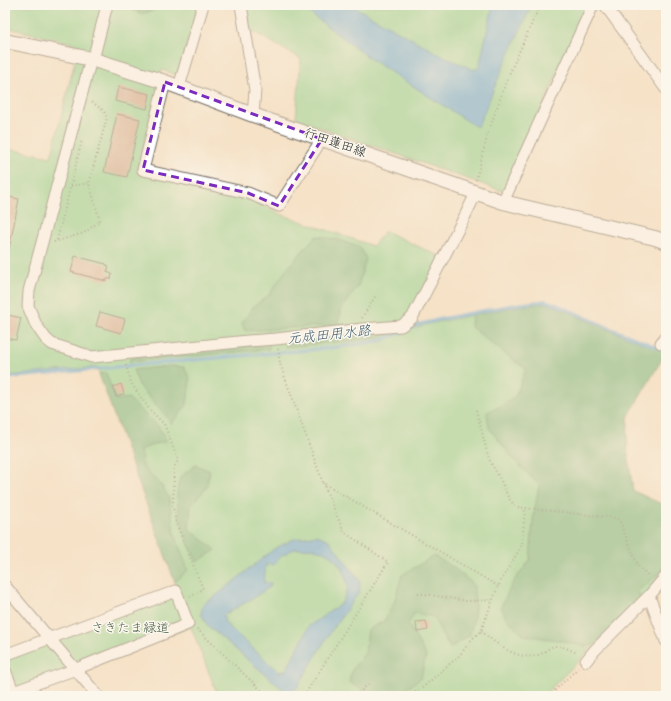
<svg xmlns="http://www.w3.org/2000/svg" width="671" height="701" viewBox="0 0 671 701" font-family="Mynerve,'Klee One',sans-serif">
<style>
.green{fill:#8cd693;stroke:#5c805f}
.forest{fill:#71b77d;stroke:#4e7154}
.water{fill:#60a9d8;stroke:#466a82;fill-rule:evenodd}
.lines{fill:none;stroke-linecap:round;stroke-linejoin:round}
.stream{stroke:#60a9d8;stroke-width:3.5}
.building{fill:#cea58b}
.minor-casing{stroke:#726b62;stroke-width:13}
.major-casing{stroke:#726b62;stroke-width:16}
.path{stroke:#726b62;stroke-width:2;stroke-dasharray:1 3;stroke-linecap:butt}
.minor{stroke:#fff;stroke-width:11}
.major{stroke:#fff;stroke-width:14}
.marked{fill:none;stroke:#7b2cbf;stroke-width:3;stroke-dasharray:8 5;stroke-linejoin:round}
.labels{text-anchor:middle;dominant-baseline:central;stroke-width:3;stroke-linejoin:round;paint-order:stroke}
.street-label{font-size:13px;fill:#2b2b2b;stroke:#fbf7ec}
.park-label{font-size:13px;fill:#485e4a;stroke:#fbf7ec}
.water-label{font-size:14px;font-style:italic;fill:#405d70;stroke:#fbf7ec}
</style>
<rect width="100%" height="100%" fill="#fbf7ec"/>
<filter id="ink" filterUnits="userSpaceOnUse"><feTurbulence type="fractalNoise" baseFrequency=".025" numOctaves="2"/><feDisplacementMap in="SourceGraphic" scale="8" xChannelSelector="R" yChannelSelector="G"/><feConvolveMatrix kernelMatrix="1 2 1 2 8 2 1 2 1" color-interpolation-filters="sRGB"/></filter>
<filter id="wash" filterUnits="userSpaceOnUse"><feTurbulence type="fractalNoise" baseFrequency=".012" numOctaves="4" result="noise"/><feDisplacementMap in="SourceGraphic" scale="16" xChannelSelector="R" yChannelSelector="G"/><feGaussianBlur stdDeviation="0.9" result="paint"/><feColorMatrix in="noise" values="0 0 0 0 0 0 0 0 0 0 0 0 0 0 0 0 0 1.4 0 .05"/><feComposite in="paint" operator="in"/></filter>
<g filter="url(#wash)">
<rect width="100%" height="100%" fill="#f5e2c7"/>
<path class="green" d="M 5,5 L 199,5 L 177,75 L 162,70 L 137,172 L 250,197 L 280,214 L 373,246 L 385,231 L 441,257 L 407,317 L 412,329 L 424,325 L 508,308 L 545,303 L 557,307 L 602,327 L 645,343 L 666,352 L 628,417 L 627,448 L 633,491 L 666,506 L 666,572 L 641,600 L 543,696 L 218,696 L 191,627 L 5,696 L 5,653 L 177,588 L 97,367 L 5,376 L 5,148 L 51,157 L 79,45 L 5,27 Z
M 245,5 L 588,5 L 508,184 L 502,191 L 296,119 L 301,59 L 249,29 Z"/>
<path class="forest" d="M 128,5 L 164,5 C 149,12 141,19 128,5 Z
M 316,236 L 339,240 L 361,248 L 366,259 L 358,286 L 351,295 L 342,309 L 337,325 L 245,331 L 242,323 L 253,307 L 269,295 L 288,267 Z
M 545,303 C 565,309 583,319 602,327 C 623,336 645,343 666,352 L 628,417 L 627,448 L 633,491 L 666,506 L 666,572 L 664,575 L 658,574 L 638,591 L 641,600 L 596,645 L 584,646 L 563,641 L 523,635 L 507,619 L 501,607 L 513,582 L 530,560 L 533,520 L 539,485 L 515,461 L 489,428 L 487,412 L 501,406 L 515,397 L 526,369 L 499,349 L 471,327 L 472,315 L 508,308 Z
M 398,329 L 380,338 L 285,347 L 287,341 Z
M 269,343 L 269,349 L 129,362 L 131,358 Z
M 171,366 L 184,367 L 190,379 L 187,405 L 171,424 L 166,416 L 140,387 L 133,370 Z
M 106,373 L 116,400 L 129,398 L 137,407 L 158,426 L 167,441 L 155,444 L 140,450 L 144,469 L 162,486 L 169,498 L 174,532 L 188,570 L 175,582 L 99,374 Z
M 196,465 L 210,471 L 206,488 L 191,505 L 189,529 L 216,550 L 197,562 C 187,541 178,519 177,495 C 177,489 179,483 180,477 Z
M 434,556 L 453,567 L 474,585 L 475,611 L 470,635 L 450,648 L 441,633 L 434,617 L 415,613 L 408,624 L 426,656 L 421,678 C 416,682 399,695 394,696 C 383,699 358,689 349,682 L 352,670 L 365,653 L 368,630 L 384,621 L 394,603 L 402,575 Z"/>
<path class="water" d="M 309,5 L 351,5 L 439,54 L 474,70 L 479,67 L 493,5 L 532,5 L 504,65 L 478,126 L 475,126 L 372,60 L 311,14 L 309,10 Z
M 317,535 L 329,540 L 360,581 L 360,591 L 327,637 L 297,688 L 294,690 L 286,692 L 208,626 L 201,614 L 203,604 L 217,595 L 274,549 L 294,539 ZM 312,548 L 330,554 L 343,569 L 348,587 L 342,603 L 309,626 L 286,670 L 279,672 L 226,624 L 224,619 L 224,615 L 253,598 L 271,586 L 271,583 L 264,583 L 266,564 L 273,565 L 283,555 L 294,549 Z"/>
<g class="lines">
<path class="stream" d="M 5,378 L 137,365 L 330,348 L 380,341 L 418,325 L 442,319 L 513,305 L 545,301 L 555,304 L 605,326 L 666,351"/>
</g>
<g id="blocks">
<path class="building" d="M 118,87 L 150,94 L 147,109 L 115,101 Z
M 117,114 L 140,119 L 127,177 L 104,172 Z
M 5,196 L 19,199 L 7,259 L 5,258 Z
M 75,256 L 106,264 L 106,265 L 109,266 L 107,272 L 112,274 L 111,279 L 107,279 L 106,281 L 71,272 Z
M 5,310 L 8,315 L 21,318 L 16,340 L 5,338 Z
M 100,312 L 125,319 L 121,333 L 96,326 Z
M 121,384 L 124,394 L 116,397 L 113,387 Z
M 426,621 L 428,630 L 417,632 L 416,622 Z"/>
</g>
</g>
<g filter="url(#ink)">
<use href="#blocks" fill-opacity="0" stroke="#726b62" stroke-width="1"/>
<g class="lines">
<g class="minor-casing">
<path id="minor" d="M 107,5 L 95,52 L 91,59 L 29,291 L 28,306 L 36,325 L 46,339 L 52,344 L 92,357 L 102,356 L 248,341 L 276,339 L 362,329 L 401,326 L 412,318 L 466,214 L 476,193
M 241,5 L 255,90 L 253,115
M 605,5 L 666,89
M 165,82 L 143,170 L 248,193 L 279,206 L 322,139
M 179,87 L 203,5
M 503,202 L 593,5
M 661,343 L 666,337
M 5,586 L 98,696
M 649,596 L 666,641
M 5,655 L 176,591 L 188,624 L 76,669 L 5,695
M 586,661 L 594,651 L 649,596 L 666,576
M 5,670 L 13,691"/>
</g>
<g class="major-casing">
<path id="major" d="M 5,41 L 91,59 L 165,82 L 253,115 L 503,202 L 655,238 L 666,242"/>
</g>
<path class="path" d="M 476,180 L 488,133 L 507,79 L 540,5
M 71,186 L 89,183
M 57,240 L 82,140
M 54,242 L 84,233 L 100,221 L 89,183 L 107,118 L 104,111 L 92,102
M 362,318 L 376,295
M 278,349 L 280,364 L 323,483 L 498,586
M 126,365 L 131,383 L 149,409 L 164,424 L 178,460 L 174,468 L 173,507 L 176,523 L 203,589 L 190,597
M 476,410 L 489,459 L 501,481 L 509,499 L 516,507 L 616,518 L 620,522 L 638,566 L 650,577
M 418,593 L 467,601 L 492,600
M 197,629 L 267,696
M 481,631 C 497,644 516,661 538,655 C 546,653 548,646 557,646 C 564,646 571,651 578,653
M 304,696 L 388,562 L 344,532 L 323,483
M 356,696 L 368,684
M 408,696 L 422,688 L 460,655 L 472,639 L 481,631 L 498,586 L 522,545 L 525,508
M 549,696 L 578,668"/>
<use href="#minor" class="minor"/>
<use href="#major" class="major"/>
</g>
</g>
<path d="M0 0H671V701H0ZM 165,82 L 322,139 L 279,206 L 248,193 L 143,170 Z" fill="#f5e2c7" fill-opacity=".55" fill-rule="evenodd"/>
<path class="marked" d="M 165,82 L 322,139 L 279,206 L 248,193 L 143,170 Z"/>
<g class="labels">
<g class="street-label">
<text transform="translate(335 143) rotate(19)">行田蓮田線</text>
</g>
<g class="park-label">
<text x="130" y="628">さきたま緑道</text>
</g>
<g class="water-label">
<text transform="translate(329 335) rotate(-6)">元成田用水路</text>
</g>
</g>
<rect width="671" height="701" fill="none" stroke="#fbf7ec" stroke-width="20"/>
</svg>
